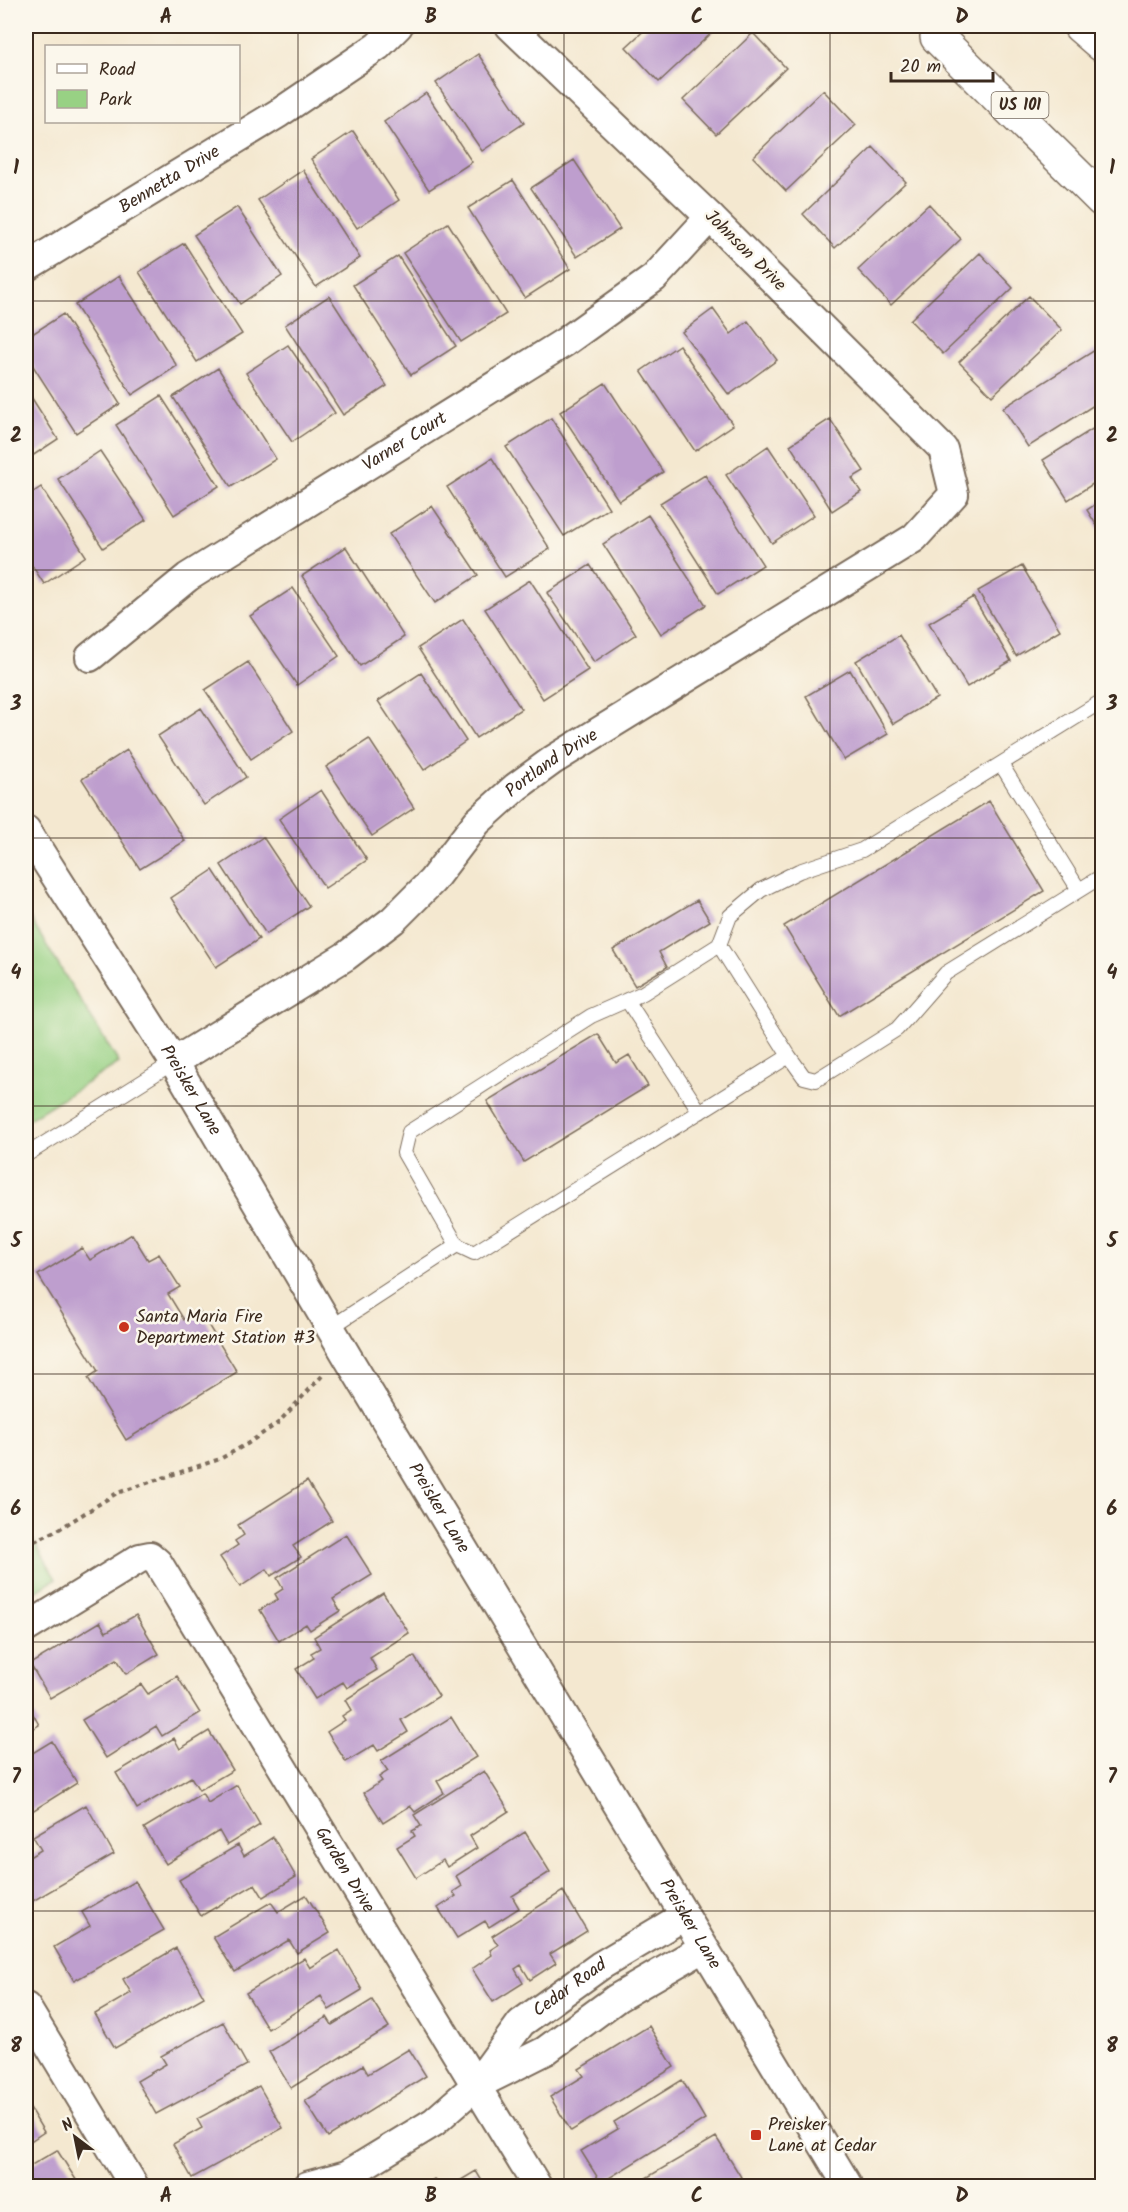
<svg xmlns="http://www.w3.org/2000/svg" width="1128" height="2212" viewBox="0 0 1128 2212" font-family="Kalam,sans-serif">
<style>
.green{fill:#98d184;stroke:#6a7e51;stroke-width:1.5}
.building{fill:#be9ece}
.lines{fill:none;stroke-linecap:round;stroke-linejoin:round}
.lane-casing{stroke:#7c6c5c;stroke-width:16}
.street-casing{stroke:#7c6c5c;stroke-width:32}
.highway-casing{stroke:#7c6c5c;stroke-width:36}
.path{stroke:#7c6c5c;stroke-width:4;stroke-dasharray:4.5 4.5;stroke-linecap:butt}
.lane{stroke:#fff;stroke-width:14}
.street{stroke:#fff;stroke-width:28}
.highway{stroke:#fff;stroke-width:33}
.grid{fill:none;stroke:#3b2a1e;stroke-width:1.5;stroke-opacity:0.55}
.poi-dot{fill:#c8321e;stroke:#fbf7ec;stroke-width:2}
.labels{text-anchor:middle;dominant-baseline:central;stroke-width:5;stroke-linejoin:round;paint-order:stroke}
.shield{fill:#fbf7ec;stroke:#75685c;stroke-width:1.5}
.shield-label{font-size:16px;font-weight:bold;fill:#3b2a1e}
.street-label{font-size:18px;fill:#3b2a1e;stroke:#fbf7ec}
.poi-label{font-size:18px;fill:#3b2a1e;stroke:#fbf7ec;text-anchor:start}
.neatline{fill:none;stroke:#3b2a1e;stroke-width:2}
.grid-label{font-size:20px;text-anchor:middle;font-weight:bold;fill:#3b2a1e}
</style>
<rect width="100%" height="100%" fill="#fbf7ec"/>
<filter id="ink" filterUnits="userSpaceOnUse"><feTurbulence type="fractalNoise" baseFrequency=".0167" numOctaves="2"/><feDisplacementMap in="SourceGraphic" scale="12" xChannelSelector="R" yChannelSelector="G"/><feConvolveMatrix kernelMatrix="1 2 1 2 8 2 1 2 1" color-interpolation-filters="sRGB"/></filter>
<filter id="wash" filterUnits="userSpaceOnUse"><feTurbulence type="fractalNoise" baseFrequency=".008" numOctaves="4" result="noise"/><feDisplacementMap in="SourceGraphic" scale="24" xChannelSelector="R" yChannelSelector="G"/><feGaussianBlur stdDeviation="1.35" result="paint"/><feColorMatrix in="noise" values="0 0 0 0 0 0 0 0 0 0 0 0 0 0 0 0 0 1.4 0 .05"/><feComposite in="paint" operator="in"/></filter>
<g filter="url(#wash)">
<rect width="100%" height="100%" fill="#f4e8d0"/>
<path class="green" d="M 26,912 L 119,1063 L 26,1121 Z
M 26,1528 L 56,1579 L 26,1598 Z"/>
<g id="blocks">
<path class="building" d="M 649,26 L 719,26 L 659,82 L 626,47 Z
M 753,33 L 786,68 L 716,134 L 683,100 Z
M 478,54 L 524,123 L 482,151 L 436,83 Z
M 823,90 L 856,125 L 786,191 L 753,157 Z
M 426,93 L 472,162 L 429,190 L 384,122 Z
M 353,131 L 399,200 L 357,228 L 311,159 Z
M 873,147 L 906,182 L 835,248 L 803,214 Z
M 574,160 L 620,229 L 577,257 L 531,188 Z
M 303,170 L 360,258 L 316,287 L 258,200 Z
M 513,180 L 570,269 L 525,298 L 468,208 Z
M 929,204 L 961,239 L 891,305 L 858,270 Z
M 237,207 L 282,276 L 240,304 L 194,235 Z
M 448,223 L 506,314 L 461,342 L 403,253 Z
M 184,243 L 242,334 L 197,362 L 139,272 Z
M 980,253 L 1013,288 L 943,354 L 910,320 Z
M 398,256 L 456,346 L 411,375 L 353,285 Z
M 119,276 L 177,366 L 132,395 L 75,305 Z
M 329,296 L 387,386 L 343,415 L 285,325 Z
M 1029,296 L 1062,330 L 992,396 L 959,362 Z
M 713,309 L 731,334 L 748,321 L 777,360 L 729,395 L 682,332 Z
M 63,314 L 120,404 L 76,433 L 26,355 L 26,338 Z
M 288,345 L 335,413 L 292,442 L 246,373 Z
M 679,345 L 733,425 L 695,451 L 641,371 Z
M 1095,350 L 1102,362 L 1102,400 L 1028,447 L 1003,408 Z
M 218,368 L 276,459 L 231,487 L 173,397 Z
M 605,383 L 663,472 L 619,501 L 560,412 Z
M 26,389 L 58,439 L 26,460 Z
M 161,396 L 219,486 L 174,515 L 116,425 Z
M 551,418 L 609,508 L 564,536 L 506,447 Z
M 830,419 L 864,471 L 852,478 L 861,492 L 832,511 L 790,445 Z
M 1102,423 L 1102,478 L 1068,500 L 1043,460 Z
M 768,446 L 814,515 L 772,543 L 726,475 Z
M 100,451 L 146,520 L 103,548 L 58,479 Z
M 492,458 L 550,549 L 505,577 L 447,487 Z
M 705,475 L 763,565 L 718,594 L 660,503 Z
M 41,487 L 86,556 L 44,584 L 26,556 L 26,497 Z
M 1102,500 L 1102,534 L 1087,510 Z
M 432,506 L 478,575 L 435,603 L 389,534 Z
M 648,515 L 706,605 L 661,634 L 603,544 Z
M 346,547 L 404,637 L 360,666 L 302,576 Z
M 590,565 L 636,634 L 594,662 L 547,593 Z
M 1022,566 L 1060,630 L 1016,656 L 978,591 Z
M 530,580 L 588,670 L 543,699 L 485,609 Z
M 293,588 L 339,656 L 297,685 L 250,616 Z
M 973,597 L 1011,661 L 967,687 L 929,623 Z
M 463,619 L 521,709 L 476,738 L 418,648 Z
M 899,635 L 937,698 L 893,724 L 856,661 Z
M 248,662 L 293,731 L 251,759 L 205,690 Z
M 850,670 L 888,734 L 844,760 L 806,696 Z
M 421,673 L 466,741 L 424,770 L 378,701 Z
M 201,708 L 246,777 L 204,805 L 158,736 Z
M 369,739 L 414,808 L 372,836 L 326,767 Z
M 127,750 L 185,841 L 140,869 L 82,779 Z
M 321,790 L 367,860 L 325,888 L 279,819 Z
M 989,801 L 1044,891 L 839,1016 L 784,926 Z
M 263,837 L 309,906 L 266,934 L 221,865 Z
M 213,870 L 259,939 L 216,967 L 171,898 Z
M 697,900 L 710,921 L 659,952 L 667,967 L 635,986 L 613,950 Z
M 598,1034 L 616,1063 L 629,1055 L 648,1086 L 524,1162 L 487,1101 Z
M 132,1234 L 148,1260 L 159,1254 L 180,1287 L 168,1294 L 184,1320 L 199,1310 L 237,1372 L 126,1440 L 88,1378 L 98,1371 L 38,1275 L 82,1248 L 90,1260 Z
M 307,1481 L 332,1521 L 293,1546 L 301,1557 L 271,1576 L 267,1569 L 240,1587 L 220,1557 L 238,1545 L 235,1541 L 244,1535 L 238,1525 Z
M 346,1534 L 372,1575 L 333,1599 L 340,1611 L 310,1630 L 306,1624 L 279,1641 L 260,1610 L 278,1599 L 275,1594 L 283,1589 L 277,1578 Z
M 383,1593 L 409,1633 L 370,1658 L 377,1670 L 347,1688 L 343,1682 L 315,1699 L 296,1669 L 314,1658 L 311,1653 L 320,1648 L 314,1637 Z
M 136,1615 L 159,1654 L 126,1674 L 117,1659 L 50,1698 L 30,1664 L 100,1622 L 106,1632 Z
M 414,1656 L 439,1696 L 401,1720 L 408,1732 L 378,1751 L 374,1745 L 346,1762 L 327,1732 L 345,1720 L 342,1716 L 351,1710 L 345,1700 Z
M 177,1676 L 200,1713 L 162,1736 L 156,1726 L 106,1758 L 82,1720 L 141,1684 L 148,1694 Z
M 26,1701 L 39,1725 L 26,1733 Z
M 451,1717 L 476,1757 L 437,1781 L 444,1793 L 415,1812 L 410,1806 L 383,1823 L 364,1793 L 382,1781 L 379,1777 L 388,1771 L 381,1761 Z
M 209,1731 L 233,1770 L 199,1790 L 191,1777 L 137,1809 L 116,1773 L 174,1738 L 180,1749 Z
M 52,1741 L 77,1783 L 26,1815 L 26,1757 Z
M 484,1771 L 509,1811 L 470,1836 L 477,1848 L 447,1867 L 443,1860 L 416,1878 L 397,1847 L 415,1836 L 412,1831 L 421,1826 L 414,1815 Z
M 237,1785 L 260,1825 L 227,1845 L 219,1831 L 166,1864 L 144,1828 L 202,1793 L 208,1803 Z
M 86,1805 L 114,1854 L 26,1905 L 26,1859 L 41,1850 L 33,1836 Z
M 525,1832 L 550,1872 L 512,1896 L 519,1908 L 489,1927 L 485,1921 L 457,1938 L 438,1908 L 456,1896 L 453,1892 L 462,1886 L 456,1876 Z
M 273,1837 L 296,1877 L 263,1897 L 255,1884 L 201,1916 L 179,1880 L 238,1845 L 244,1856 Z
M 135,1881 L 164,1930 L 74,1981 L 54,1947 L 90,1926 L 82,1912 Z
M 563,1891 L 587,1931 L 550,1954 L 556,1963 L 530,1980 L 521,1965 L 515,1969 L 523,1983 L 493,2002 L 472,1969 L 492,1955 L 490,1950 L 498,1945 L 492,1936 Z
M 306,1895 L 330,1933 L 297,1953 L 289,1940 L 235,1972 L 213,1937 L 271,1902 L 278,1912 Z
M 176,1948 L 204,1997 L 115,2048 L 95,2014 L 131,1993 L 123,1979 Z
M 339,1950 L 362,1990 L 329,2010 L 321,1996 L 268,2029 L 246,1993 L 304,1958 L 310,1968 Z
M 372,2000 L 389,2027 L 291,2088 L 269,2052 L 327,2017 L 332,2025 Z
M 223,2022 L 247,2065 L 156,2114 L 137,2081 L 166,2064 L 161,2056 Z
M 649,2026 L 674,2067 L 571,2131 L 550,2097 L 584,2076 L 579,2069 Z
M 409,2049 L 426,2076 L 328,2137 L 305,2101 L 363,2065 L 368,2074 Z
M 682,2080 L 705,2119 L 601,2183 L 581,2151 L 618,2129 L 614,2122 Z
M 259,2086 L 283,2128 L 192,2178 L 173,2144 L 202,2128 L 197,2119 Z
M 26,2102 L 44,2132 L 26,2144 Z
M 716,2137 L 741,2177 L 725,2186 L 651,2186 L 646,2178 Z
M 57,2150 L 80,2186 L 26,2186 L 26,2159 L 30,2166 Z
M 476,2171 L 485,2186 L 451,2186 Z
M 434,2179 L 439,2186 L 422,2186 Z"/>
</g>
</g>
<g filter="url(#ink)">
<use href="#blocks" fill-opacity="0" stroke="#7c6c5c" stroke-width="1.5"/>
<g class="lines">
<g class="lane-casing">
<path id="lane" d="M 1102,701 L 862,850 L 799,871 L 761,890 L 730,916 L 719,945 L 643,993 L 591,1016 L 409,1132 L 404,1153 L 457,1245 L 474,1253 L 789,1056 L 804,1077 L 816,1080 L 897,1029 L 946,973 L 1102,876
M 1001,764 L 1079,890
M 719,945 L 789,1056
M 627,1000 L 700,1112
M 26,1155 L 174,1062
M 330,1328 L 457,1245"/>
</g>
<g class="street-casing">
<g id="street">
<path id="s1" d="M 26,267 L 279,113 L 378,46 L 398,26"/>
<path id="s2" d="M 90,657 L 188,577 L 565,342 L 654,278 L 710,217"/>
<path id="s3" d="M 26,830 L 174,1062 L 348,1358 L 848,2186"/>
<path id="s4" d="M 174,1062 L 346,956 L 393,920 L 432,881 L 477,822 L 516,787 L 553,760 L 914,538 L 954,494 L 943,449 L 710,217 L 510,26"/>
<path id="s5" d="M 26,1628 L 140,1558 L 150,1556 L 158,1563 L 537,2186"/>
<path d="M 26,2007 L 134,2186"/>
<path d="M 481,2083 L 545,2051 L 617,1998 L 703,1948"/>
<path id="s6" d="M 307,2186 L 347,2175 L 434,2122 L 476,2085 L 521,2023 L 600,1966 L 684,1916"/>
</g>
</g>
<g class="highway-casing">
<path id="highway" d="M 1080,26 L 1102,45
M 937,37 L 1102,200"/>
</g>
<path class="path" d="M 26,1545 L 56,1531 L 117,1493 L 220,1459 L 247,1444 L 278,1423 L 322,1376"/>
<use href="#lane" class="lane"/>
<use href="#street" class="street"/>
<use href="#highway" class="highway"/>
</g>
</g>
<path class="grid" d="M 298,26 L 298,2186M 564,26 L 564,2186M 830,26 L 830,2186M 26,301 L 1102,301M 26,570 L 1102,570M 26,838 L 1102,838M 26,1106 L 1102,1106M 26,1374 L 1102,1374M 26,1642 L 1102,1642M 26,1911 L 1102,1911"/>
<g class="poi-dot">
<circle cx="124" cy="1327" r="6"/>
<rect x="750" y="2129" width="12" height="12" rx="3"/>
</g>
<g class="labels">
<rect class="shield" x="991.5" y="92" width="57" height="26" rx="4.5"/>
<g class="shield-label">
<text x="1020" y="105">US 101</text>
</g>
<g class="street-label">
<text stroke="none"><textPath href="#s1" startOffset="168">Bennetta Drive</textPath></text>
<text transform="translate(745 251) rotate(45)">Johnson Drive</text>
<text stroke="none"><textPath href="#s2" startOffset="382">Varner Court</textPath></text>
<text stroke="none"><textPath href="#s4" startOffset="486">Portland Drive</textPath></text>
<text stroke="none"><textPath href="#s3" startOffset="308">Preisker Lane</textPath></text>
<text stroke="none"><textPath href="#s3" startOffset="794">Preisker Lane</textPath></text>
<text stroke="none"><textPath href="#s5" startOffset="514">Garden Drive</textPath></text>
<text stroke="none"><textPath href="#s3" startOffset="1280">Preisker Lane</textPath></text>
<text stroke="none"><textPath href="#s6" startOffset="336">Cedar Road</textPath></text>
</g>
<g class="poi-label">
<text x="136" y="1317">Santa Maria Fire<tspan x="136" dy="21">Department Station #3</tspan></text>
<text x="768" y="2125">Preisker<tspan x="768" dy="21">Lane at Cedar</tspan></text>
</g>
</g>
<rect width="1128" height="2212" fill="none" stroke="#fbf7ec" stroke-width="66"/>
<rect x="45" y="45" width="195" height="78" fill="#fbf7ec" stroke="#aea59a" stroke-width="1.5"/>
<rect x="57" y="64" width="30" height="9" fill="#ffffff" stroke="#aea59a" stroke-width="1.5"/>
<text x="99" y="75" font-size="18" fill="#3b2a1e">Road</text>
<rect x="57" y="90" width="30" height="18" fill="#98d184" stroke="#aea59a" stroke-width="1.5"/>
<text x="99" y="105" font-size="18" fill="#3b2a1e">Park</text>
<g transform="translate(75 2137) rotate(328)" stroke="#fbf7ec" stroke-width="4.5" paint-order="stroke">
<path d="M0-4.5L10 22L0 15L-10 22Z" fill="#3b2a1e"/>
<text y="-9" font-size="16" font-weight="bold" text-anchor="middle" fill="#3b2a1e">N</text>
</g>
<path d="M891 72v9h102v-9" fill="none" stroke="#3b2a1e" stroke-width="3"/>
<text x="900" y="72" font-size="18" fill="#3b2a1e" stroke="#fbf7ec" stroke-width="4.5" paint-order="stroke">20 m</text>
<rect x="33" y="33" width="1062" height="2146" class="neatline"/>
<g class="grid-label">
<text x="166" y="23">A</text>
<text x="431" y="23">B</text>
<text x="697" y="23">C</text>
<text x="962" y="23">D</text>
<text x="16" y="174">1</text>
<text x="1112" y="174">1</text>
<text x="16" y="442">2</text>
<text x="1112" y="442">2</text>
<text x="16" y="710">3</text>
<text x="1112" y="710">3</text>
<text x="16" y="979">4</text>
<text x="1112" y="979">4</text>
<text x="16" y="1247">5</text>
<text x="1112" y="1247">5</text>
<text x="16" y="1515">6</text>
<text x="1112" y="1515">6</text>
<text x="16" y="1783">7</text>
<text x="1112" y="1783">7</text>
<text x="16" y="2052">8</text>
<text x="1112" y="2052">8</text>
<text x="166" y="2202">A</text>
<text x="431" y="2202">B</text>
<text x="697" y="2202">C</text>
<text x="962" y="2202">D</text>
</g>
</svg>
